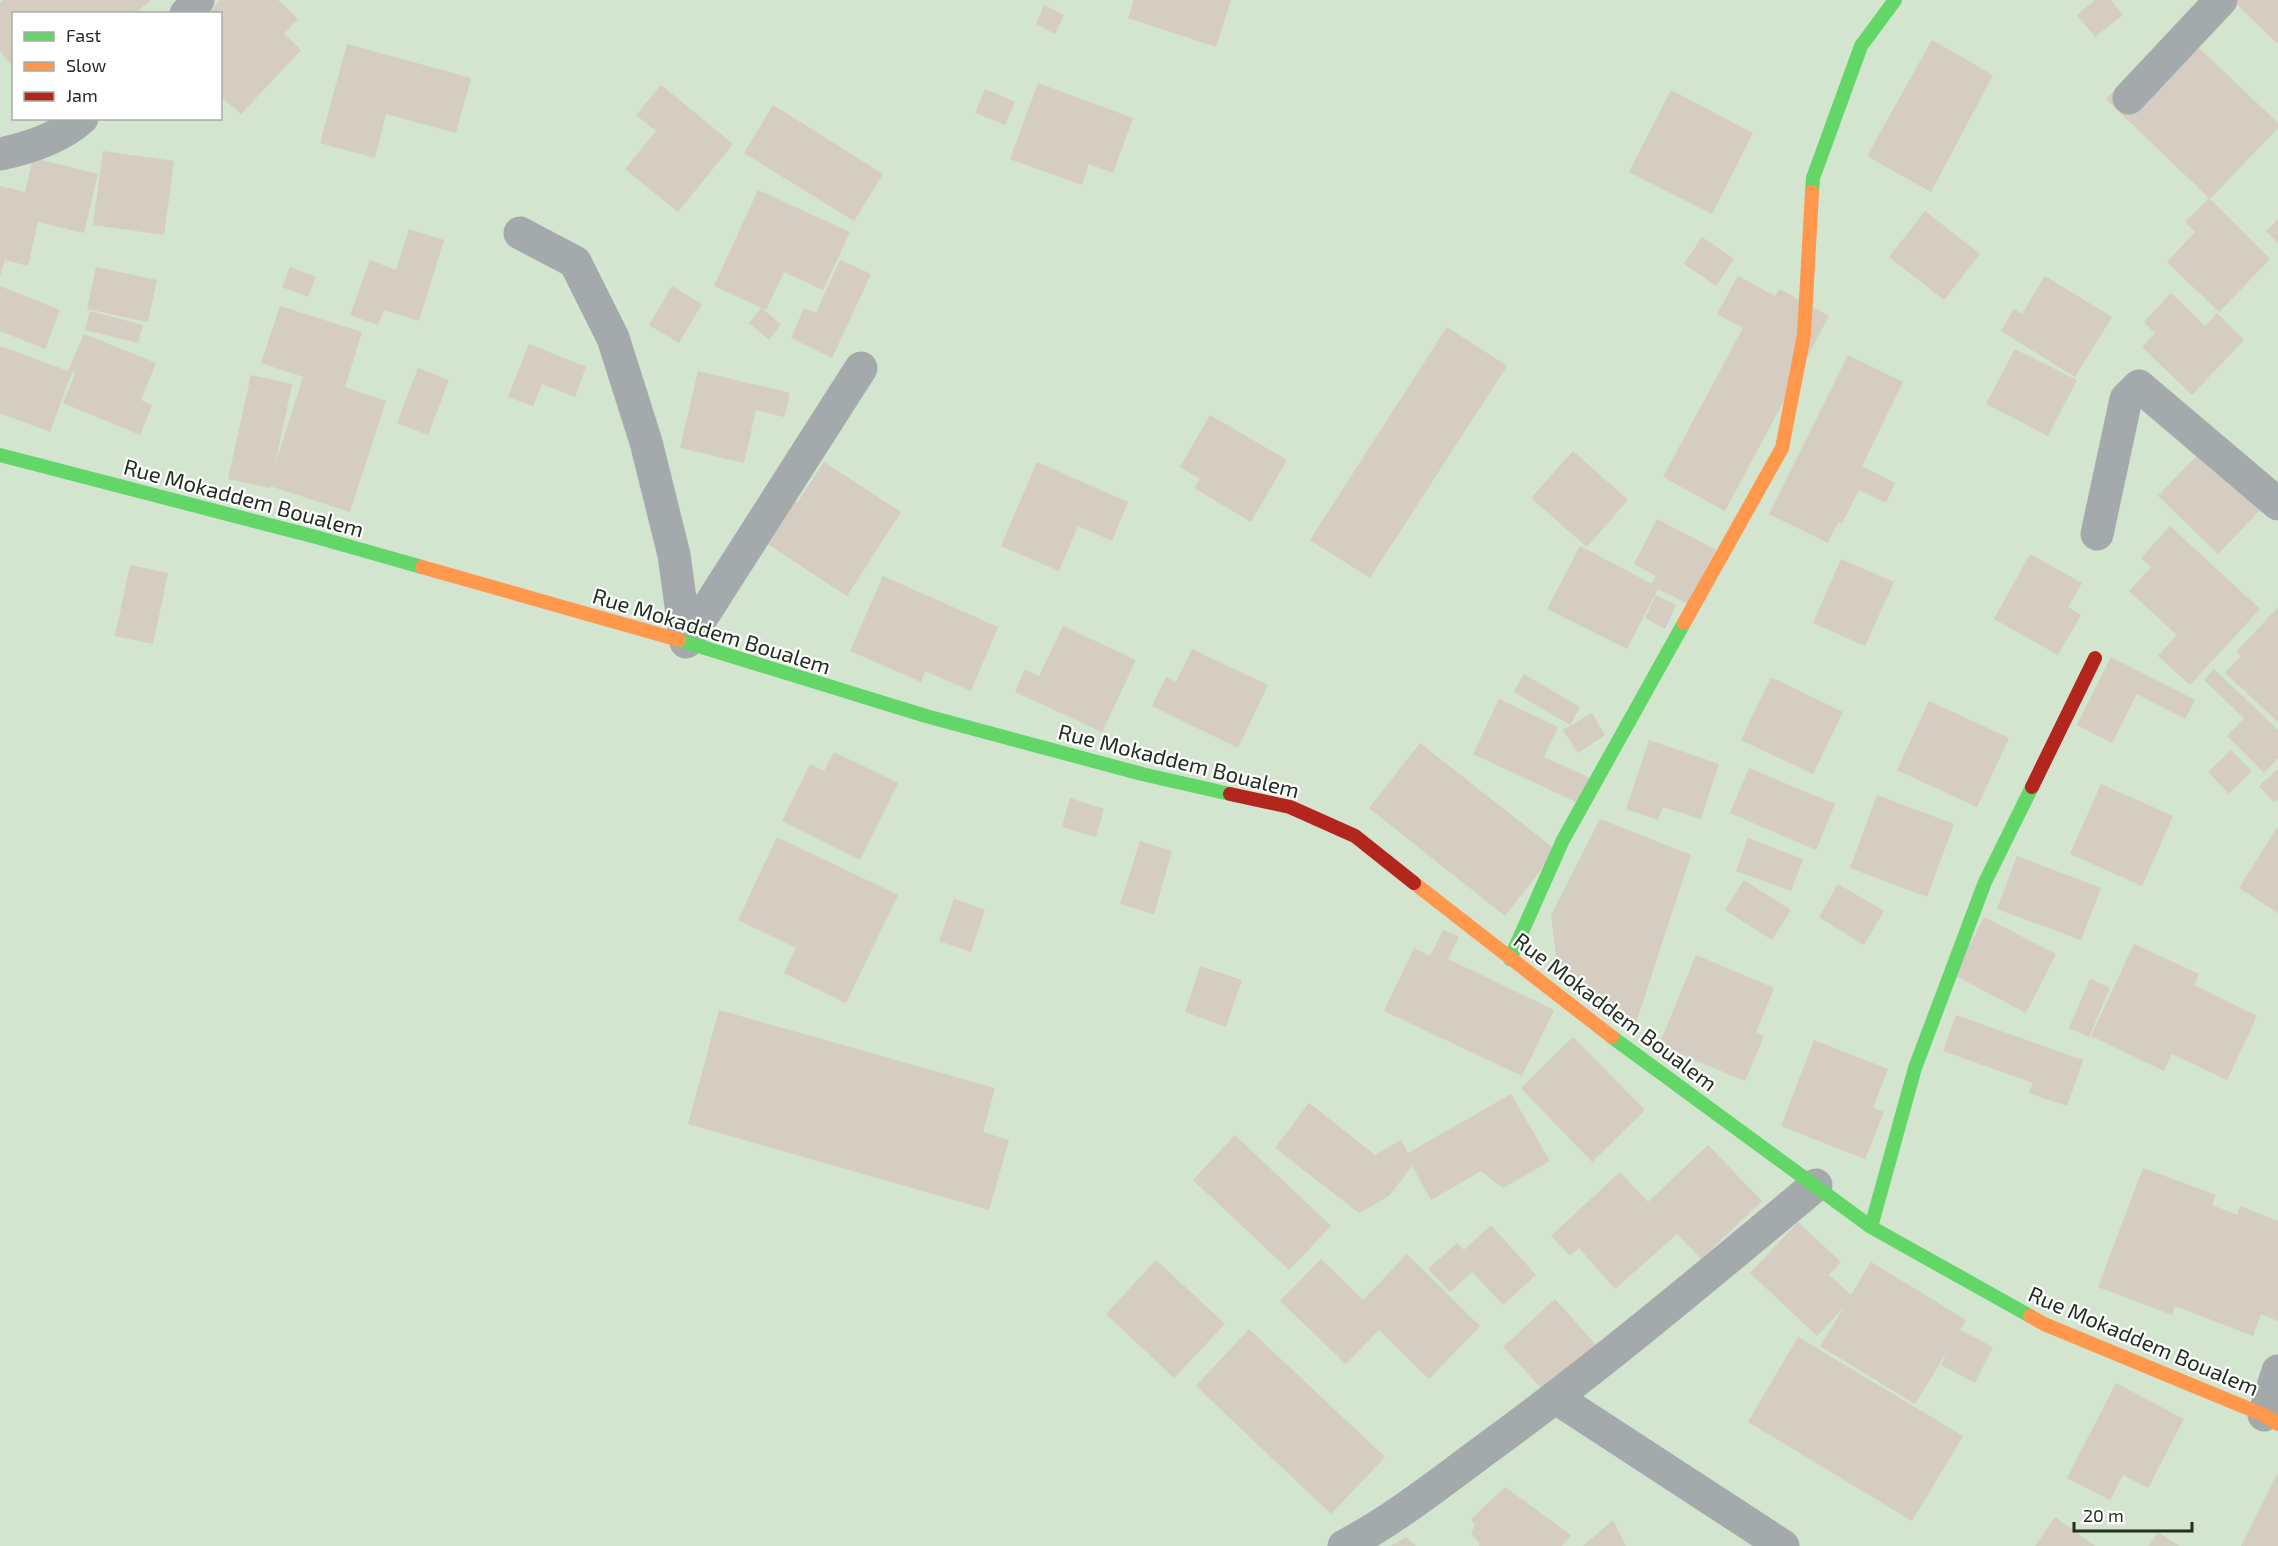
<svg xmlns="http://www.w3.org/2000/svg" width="2278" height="1546" viewBox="0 0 2278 1546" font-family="'Exo 2',sans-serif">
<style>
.building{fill:#d5ccc2}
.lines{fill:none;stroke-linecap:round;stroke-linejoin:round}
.street{stroke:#a4aaac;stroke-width:33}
.fast{stroke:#63d668;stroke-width:14}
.slow{stroke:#ff974d;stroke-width:14}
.jam{stroke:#b3261e;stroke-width:14}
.labels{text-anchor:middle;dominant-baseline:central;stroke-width:4.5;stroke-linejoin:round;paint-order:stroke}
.street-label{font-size:22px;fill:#232f20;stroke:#fff}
</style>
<rect width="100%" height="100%" fill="#d3e4cf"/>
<path class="building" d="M 4,0 L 151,0 L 134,14 L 14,14 L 14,69 L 0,51 L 0,3 Z
M 220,0 L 278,0 L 298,19 L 284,34 L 301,50 L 241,114 L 220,96 L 220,14 L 208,14 Z
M 1134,0 L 1231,0 L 1216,47 L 1128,18 Z
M 2095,0 L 2111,0 L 2123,15 L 2095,37 L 2077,15 Z
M 2232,0 L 2278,0 L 2278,44 Z
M 1044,5 L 1064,15 L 1055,34 L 1036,24 Z
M 2176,26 L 2278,123 L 2278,128 L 2210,199 L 2106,99 Z
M 1932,40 L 1993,75 L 1931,192 L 1867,156 Z
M 347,44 L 471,78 L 456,133 L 386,114 L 375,158 L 320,143 Z
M 1038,83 L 1133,118 L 1113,173 L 1089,164 L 1082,185 L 1010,159 Z
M 661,85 L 733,144 L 678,212 L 625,169 L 656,131 L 636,115 Z
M 985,89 L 1015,102 L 1005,125 L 975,113 Z
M 1671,90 L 1753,133 L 1712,214 L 1629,172 Z
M 773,105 L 883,174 L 854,221 L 744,153 Z
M 103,151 L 174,161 L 164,235 L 93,225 Z
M 33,158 L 98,174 L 84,233 L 38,222 L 28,266 L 5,260 L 0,276 L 0,186 L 25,192 Z
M 758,190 L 850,232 L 823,290 L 784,272 L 766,310 L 714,286 Z
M 2209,198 L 2270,259 L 2219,312 L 2167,262 L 2195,232 L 2185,222 Z
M 1925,211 L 1980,254 L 1944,300 L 1889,257 Z
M 2278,219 L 2278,243 L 2266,231 Z
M 409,229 L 444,240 L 419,321 L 384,310 L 378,325 L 350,315 L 370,260 L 396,270 Z
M 1702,237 L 1734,259 L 1716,286 L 1684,264 Z
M 840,260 L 871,274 L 832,358 L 791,338 L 804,308 L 816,313 Z
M 96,267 L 157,280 L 148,322 L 87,309 Z
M 290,267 L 316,277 L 308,297 L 282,287 Z
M 1738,276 L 1775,296 L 1780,289 L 1829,316 L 1725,511 L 1663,477 L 1743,328 L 1717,314 Z
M 2045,276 L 2112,317 L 2075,377 L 2001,331 L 2014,309 L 2022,314 Z
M 0,286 L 60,310 L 45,349 L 0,331 Z
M 672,286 L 702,304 L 679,343 L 649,325 Z
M 2171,293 L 2205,326 L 2217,313 L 2244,340 L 2192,395 L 2142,347 L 2155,333 L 2144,322 Z
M 280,306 L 362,332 L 345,387 L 386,401 L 350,512 L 270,486 L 270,488 L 228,479 L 251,375 L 292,384 L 275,465 L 303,377 L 261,363 Z
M 761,308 L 781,324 L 769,340 L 749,323 Z
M 90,311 L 143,325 L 138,343 L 85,330 Z
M 1447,327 L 1507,366 L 1370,578 L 1310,540 Z
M 84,334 L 156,363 L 141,400 L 152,405 L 140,435 L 63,403 L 75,374 L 72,372 L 50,432 L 0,413 L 0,346 L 68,371 Z
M 529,344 L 586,367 L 575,397 L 542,384 L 533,406 L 508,397 Z
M 2015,349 L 2077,380 L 2048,436 L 1986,404 Z
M 1848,355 L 1903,382 L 1862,466 L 1895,483 L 1886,503 L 1859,490 L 1842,524 L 1838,522 L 1828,543 L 1769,514 Z
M 418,368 L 449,380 L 428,435 L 397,423 Z
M 698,371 L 790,393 L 784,417 L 756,410 L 744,463 L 680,448 Z
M 1210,415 L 1287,460 L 1251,522 L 1194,488 L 1200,479 L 1180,467 Z
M 2203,449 L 2263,507 L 2218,554 L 2158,496 Z
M 1573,451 L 1628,500 L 1587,547 L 1531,498 Z
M 824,462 L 901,512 L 847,596 L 766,543 L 794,500 L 797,503 Z
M 1037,462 L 1128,502 L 1112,541 L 1078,526 L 1059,571 L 1001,546 Z
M 1657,519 L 1716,550 L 1688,604 L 1658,589 L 1627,649 L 1547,609 L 1580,546 L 1652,584 L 1656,576 L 1634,564 Z
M 2170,526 L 2260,609 L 2190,685 L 2158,656 L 2177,635 L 2129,591 L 2151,567 L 2141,558 Z
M 2030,554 L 2082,583 L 2068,607 L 2081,615 L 2058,655 L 1994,619 Z
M 1841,559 L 1894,582 L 1865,646 L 1813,623 Z
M 130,565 L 168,573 L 153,644 L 115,636 Z
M 883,576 L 998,627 L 971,691 L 925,671 L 921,682 L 850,651 Z
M 1656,595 L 1676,605 L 1665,629 L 1645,618 Z
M 2278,607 L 2278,720 L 2277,721 L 2225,673 L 2241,656 L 2236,652 Z
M 1063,626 L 1136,660 L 1102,732 L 1015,692 L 1025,669 L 1039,676 Z
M 1192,649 L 1268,685 L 1238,748 L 1152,706 L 1166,677 L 1176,682 Z
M 2111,657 L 2195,700 L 2185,719 L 2137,694 L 2112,743 L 2077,725 Z
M 2214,669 L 2278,730 L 2278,758 L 2264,773 L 2227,736 L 2244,718 L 2204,680 Z
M 1524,674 L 1580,707 L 1570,725 L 1514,692 Z
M 1771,677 L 1843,712 L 1813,774 L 1741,740 Z
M 1499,699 L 1558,727 L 1544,757 L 1590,778 L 1578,803 L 1473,754 Z
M 1929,701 L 2009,738 L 1977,807 L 1897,770 Z
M 1592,713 L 1605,735 L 1578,753 L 1563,730 Z
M 1649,740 L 1719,764 L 1701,819 L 1663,807 L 1658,820 L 1626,809 Z
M 1420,743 L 1556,850 L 1505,916 L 1369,808 Z
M 2231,750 L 2252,771 L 2229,794 L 2208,772 Z
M 834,752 L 898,783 L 860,860 L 782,821 L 810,764 L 824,771 Z
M 1749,768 L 1835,804 L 1816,850 L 1730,813 Z
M 2278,769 L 2278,799 L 2274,802 L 2259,786 Z
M 2101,784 L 2173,816 L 2142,886 L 2070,854 Z
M 1877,795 L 1954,824 L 1927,897 L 1850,868 Z
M 1070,798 L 1104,809 L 1096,837 L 1062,827 Z
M 1600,819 L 1691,855 L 1634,1029 L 1584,999 L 1557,963 L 1551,915 Z
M 2278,826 L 2278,913 L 2239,888 Z
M 777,837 L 898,895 L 846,1003 L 784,973 L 796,948 L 738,920 Z
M 1748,838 L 1803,859 L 1791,891 L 1736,871 Z
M 1140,841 L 1172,851 L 1154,914 L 1120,904 Z
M 2017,856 L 2101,888 L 2081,940 L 1997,909 Z
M 1744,880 L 1791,910 L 1772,940 L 1725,910 Z
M 1838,884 L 1884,911 L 1864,945 L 1819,917 Z
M 954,899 L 985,910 L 971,952 L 939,941 Z
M 1984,917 L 2056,954 L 2026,1013 L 1954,975 Z
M 1443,930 L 1459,937 L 1448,959 L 1554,1010 L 1522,1076 L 1384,1011 L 1414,948 L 1430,956 Z
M 2134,944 L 2199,974 L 2194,985 L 2257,1016 L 2227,1080 L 2172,1054 L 2164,1071 L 2091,1036 Z
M 1696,955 L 1774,988 L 1756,1033 L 1764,1036 L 1745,1081 L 1659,1045 Z
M 1200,966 L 1242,980 L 1226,1027 L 1185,1012 Z
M 2090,979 L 2110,988 L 2089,1037 L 2069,1028 Z
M 719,1010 L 995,1088 L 983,1132 L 1009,1140 L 989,1210 L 688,1124 Z
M 1956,1015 L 2083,1060 L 2067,1106 L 2029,1093 L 2033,1083 L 1943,1051 Z
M 1573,1037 L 1645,1110 L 1592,1162 L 1521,1088 Z
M 1814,1040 L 1888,1069 L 1873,1108 L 1884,1112 L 1865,1159 L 1781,1126 Z
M 1511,1094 L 1550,1161 L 1503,1188 L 1481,1171 L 1431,1200 L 1412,1166 L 1389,1196 L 1359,1213 L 1275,1148 L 1309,1103 L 1375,1155 L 1401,1140 L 1408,1153 Z
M 1235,1135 L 1331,1226 L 1289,1270 L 1193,1180 Z
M 1708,1145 L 1762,1201 L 1701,1259 L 1677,1234 L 1615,1289 L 1579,1248 L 1570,1256 L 1551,1236 L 1620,1172 L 1648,1202 Z
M 2143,1168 L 2216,1195 L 2212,1205 L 2237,1215 L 2240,1206 L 2278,1221 L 2278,1321 L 2261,1314 L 2253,1336 L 2175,1306 L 2172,1315 L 2098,1287 Z
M 1798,1222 L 1841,1262 L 1829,1275 L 1851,1295 L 1871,1262 L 1966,1320 L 1960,1330 L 1993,1347 L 1975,1383 L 1941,1365 L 1950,1347 L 1915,1404 L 1820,1346 L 1844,1307 L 1817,1336 L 1750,1273 Z
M 1491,1225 L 1536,1275 L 1503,1305 L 1472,1272 L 1450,1292 L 1428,1269 L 1457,1243 L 1464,1250 Z
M 1407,1254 L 1480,1326 L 1429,1379 L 1379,1330 L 1346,1364 L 1280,1301 L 1321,1259 L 1363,1300 Z
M 1156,1260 L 1225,1324 L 1174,1378 L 1106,1314 Z
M 1555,1299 L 1597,1346 L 1546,1393 L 1503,1347 Z
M 1249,1329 L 1385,1457 L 1331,1514 L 1196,1386 Z
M 1798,1337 L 1963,1436 L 1912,1521 L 1748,1422 Z
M 2116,1383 L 2184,1419 L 2148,1488 L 2123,1475 L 2110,1500 L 2067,1478 Z
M 2278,1472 L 2278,1546 L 2241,1546 Z
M 1505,1487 L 1571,1535 L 1562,1546 L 1479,1546 L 1479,1542 L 1471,1534 L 1475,1525 L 1471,1519 Z
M 2055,1517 L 2095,1546 L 2035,1546 Z
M 1613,1520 L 1626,1546 L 1583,1546 Z
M 2158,1532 L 2179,1546 L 2149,1546 Z
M 1406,1537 L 1416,1546 L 1391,1546 Z"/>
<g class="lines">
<path class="street" d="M 186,14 L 198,0
M 2129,98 L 2221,0
M 0,154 C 29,148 60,138 82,118
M 520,233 L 575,262 L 613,338 L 646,442 L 674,555 L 686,642
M 2097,534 L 2126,399 L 2139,386 L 2278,504
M 686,642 L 861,368
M 1556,1398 L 1783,1546
M 2264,1415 L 2278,1371
M 1344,1546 C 1395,1519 1440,1483 1486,1449 C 1600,1366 1708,1275 1816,1185"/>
<path class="fast" d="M 1812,192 L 1813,178 L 1861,46 L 1895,0
M 0,455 L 316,537 L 422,567
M 679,640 L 926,716 L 1142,774 L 1230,794
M 1510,959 L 1563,840 L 1684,623
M 1612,1037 L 1871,1227 L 2030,1316
M 1871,1227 L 1915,1068 L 1985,882 L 2032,787"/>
<path class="slow" d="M 422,567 L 679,640
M 1684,623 L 1782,448 L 1804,335 L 1812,192
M 1414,883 L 1612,1037
M 2030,1316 L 2044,1324 L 2264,1415 L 2278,1424"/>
<path class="jam" d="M 2032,787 L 2095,658
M 1230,794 L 1290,807 L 1355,836 L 1414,883"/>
</g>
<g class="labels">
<g class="street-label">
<text transform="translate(244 497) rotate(15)">Rue Mokaddem Boualem</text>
<text transform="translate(712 630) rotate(17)">Rue Mokaddem Boualem</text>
<text transform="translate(1179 760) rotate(14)">Rue Mokaddem Boualem</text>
<text transform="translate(1616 1011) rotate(37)">Rue Mokaddem Boualem</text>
<text transform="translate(2144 1340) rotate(23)">Rue Mokaddem Boualem</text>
</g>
</g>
<rect x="12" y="12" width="210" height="108" fill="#ffffff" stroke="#a7aca6" stroke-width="1.5"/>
<rect x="24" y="32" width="30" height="9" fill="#63d668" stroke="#a7aca6" stroke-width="1.5"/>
<text x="66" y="42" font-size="18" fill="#232f20">Fast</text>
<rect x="24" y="62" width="30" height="9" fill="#ff974d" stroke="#a7aca6" stroke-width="1.5"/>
<text x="66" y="72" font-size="18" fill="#232f20">Slow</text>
<rect x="24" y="92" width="30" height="9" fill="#b3261e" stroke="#a7aca6" stroke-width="1.5"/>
<text x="66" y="102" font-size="18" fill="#232f20">Jam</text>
<path d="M2074 1522v9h118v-9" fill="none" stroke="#232f20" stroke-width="3"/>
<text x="2083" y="1522" font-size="18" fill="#232f20" stroke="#ffffff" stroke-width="4.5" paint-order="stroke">20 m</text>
</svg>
